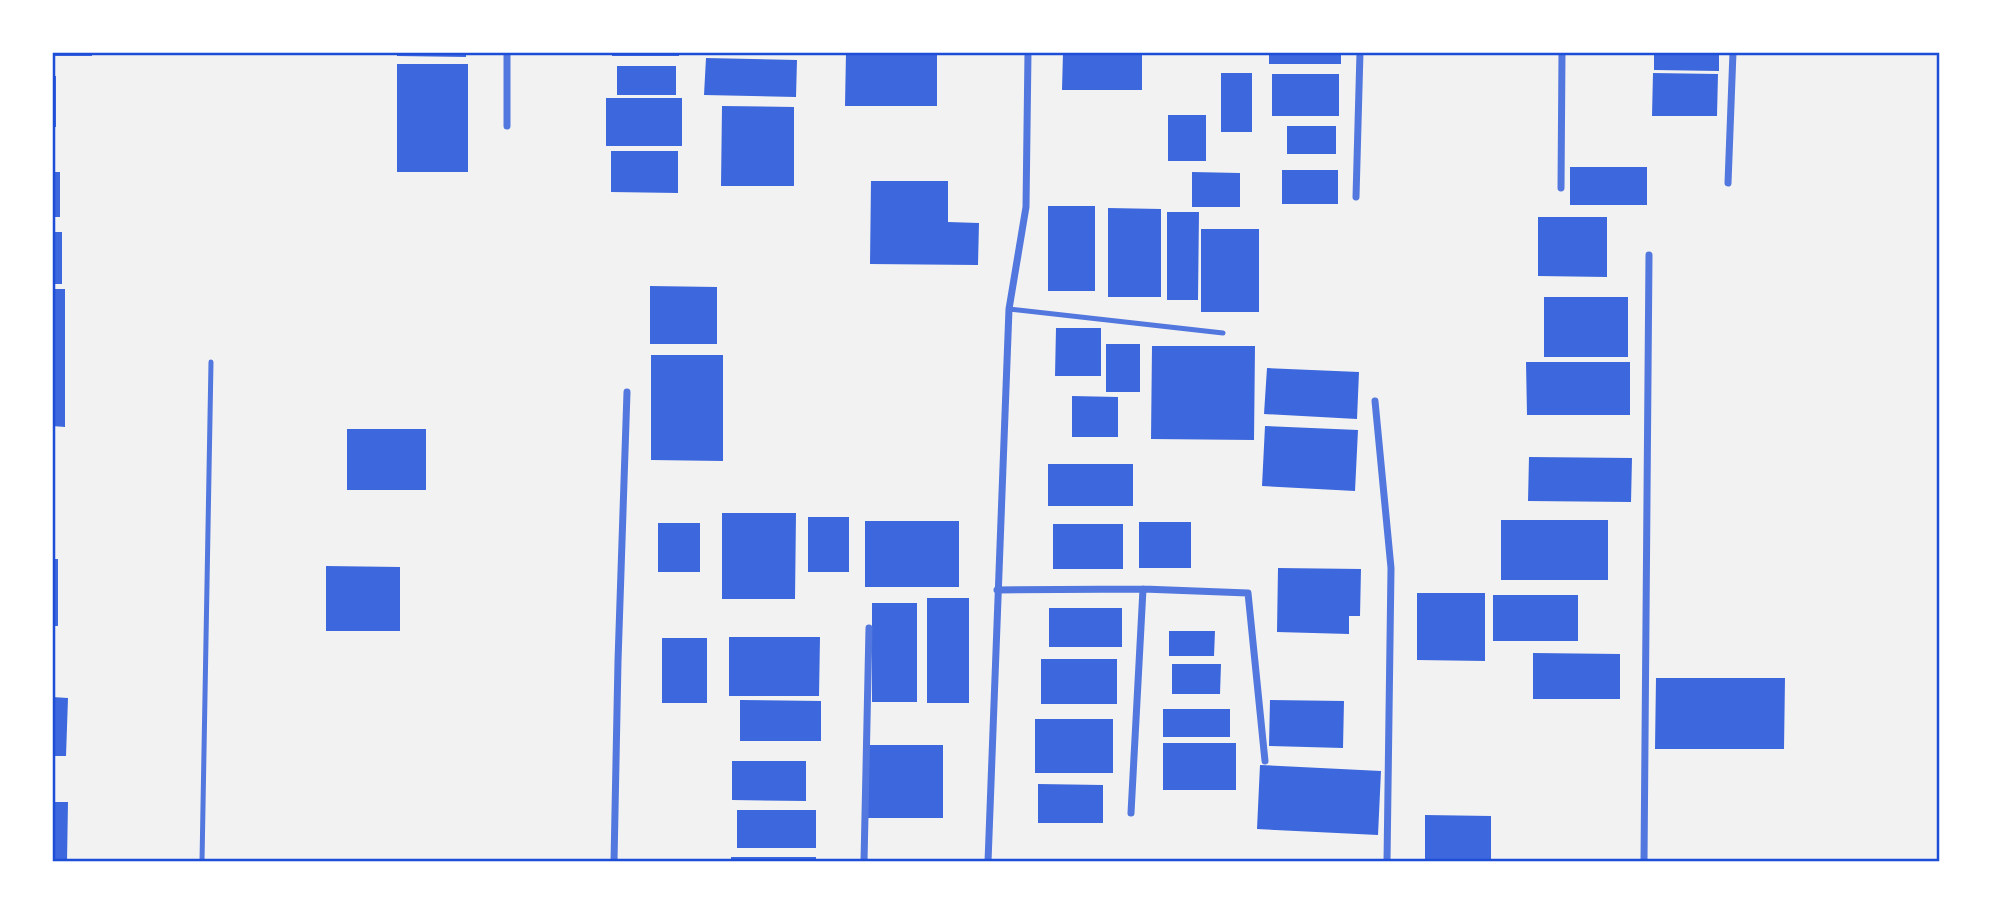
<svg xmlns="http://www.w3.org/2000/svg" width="1992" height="914" viewBox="0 0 1992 914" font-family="Jost,sans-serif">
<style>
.building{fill:#3d67dc}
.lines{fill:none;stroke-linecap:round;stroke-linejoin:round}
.service{stroke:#5277de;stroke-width:5}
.minor{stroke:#5277de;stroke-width:7}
.neatline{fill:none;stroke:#1d4ed8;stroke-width:2.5}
</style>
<rect width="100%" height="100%" fill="#f2f2f2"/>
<path class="building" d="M 52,52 L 92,52 L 92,56 L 52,56 Z
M 397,52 L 466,52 L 466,57 L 397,56 Z
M 612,52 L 679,52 L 679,56 L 612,56 Z
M 846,52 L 937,52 L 937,106 L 845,106 Z
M 1063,52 L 1142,52 L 1142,90 L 1062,90 Z
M 1269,52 L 1341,52 L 1341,64 L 1269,64 Z
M 1654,52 L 1719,52 L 1719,71 L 1654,70 Z
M 706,58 L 797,60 L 796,97 L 704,95 Z
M 397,64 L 468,64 L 468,172 L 397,172 Z
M 617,66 L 676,66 L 676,95 L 617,95 Z
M 1221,73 L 1252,73 L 1252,132 L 1221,132 Z
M 1653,73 L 1718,74 L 1717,116 L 1652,116 Z
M 1272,74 L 1339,74 L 1339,116 L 1272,116 Z
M 52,76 L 56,76 L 56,127 L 52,127 Z
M 606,98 L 682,98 L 682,146 L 606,146 Z
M 722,106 L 794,107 L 794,186 L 721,186 Z
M 1168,115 L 1206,115 L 1206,161 L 1168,161 Z
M 1287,126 L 1336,126 L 1336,154 L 1287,154 Z
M 611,151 L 678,151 L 678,193 L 611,192 Z
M 1570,167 L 1647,167 L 1647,205 L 1570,205 Z
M 1282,170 L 1338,170 L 1338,204 L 1282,204 Z
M 52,172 L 60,172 L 60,217 L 52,217 Z
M 1192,172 L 1240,173 L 1240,207 L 1192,207 Z
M 871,181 L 948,181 L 948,222 L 979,223 L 978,265 L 870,264 Z
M 1048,206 L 1095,206 L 1095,291 L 1048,291 Z
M 1108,208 L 1161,209 L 1161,297 L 1108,297 Z
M 1167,212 L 1199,212 L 1198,300 L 1167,300 Z
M 1538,217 L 1607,217 L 1607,277 L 1538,276 Z
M 1201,229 L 1259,229 L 1259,312 L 1201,312 Z
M 52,232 L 62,232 L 62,284 L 52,284 Z
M 650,286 L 717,287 L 717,344 L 650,344 Z
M 52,289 L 65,289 L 65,427 L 52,426 Z
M 1544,297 L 1628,297 L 1628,357 L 1544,357 Z
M 1056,328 L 1101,328 L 1101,376 L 1055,376 Z
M 1106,344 L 1140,344 L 1140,392 L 1106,392 Z
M 1152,346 L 1255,346 L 1254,440 L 1151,439 Z
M 651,355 L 723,355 L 723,461 L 651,460 Z
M 1526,362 L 1630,362 L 1630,415 L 1527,415 Z
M 1267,368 L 1359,372 L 1357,419 L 1264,414 Z
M 1072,396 L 1118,397 L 1118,437 L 1072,437 Z
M 1265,426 L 1358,430 L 1355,491 L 1262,486 Z
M 347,429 L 426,429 L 426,490 L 347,490 Z
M 1529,457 L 1632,458 L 1631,502 L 1528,501 Z
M 1048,464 L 1133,464 L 1133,506 L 1048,506 Z
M 722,513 L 796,513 L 795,599 L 722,599 Z
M 808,517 L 849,517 L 849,572 L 808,572 Z
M 1501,520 L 1608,520 L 1608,580 L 1501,580 Z
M 865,521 L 959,521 L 959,587 L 865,587 Z
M 1139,522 L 1191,522 L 1191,568 L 1139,568 Z
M 658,523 L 700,523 L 700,572 L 658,572 Z
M 1053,524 L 1123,524 L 1123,569 L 1053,569 Z
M 52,559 L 58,559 L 58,626 L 52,626 Z
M 326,566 L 400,567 L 400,631 L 326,631 Z
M 1278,568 L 1361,569 L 1360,616 L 1349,616 L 1349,634 L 1277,632 Z
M 1417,593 L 1485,593 L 1485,661 L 1417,660 Z
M 1493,595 L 1578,595 L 1578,641 L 1493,641 Z
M 927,598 L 969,598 L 969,703 L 927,703 Z
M 872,603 L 917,603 L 917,702 L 872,702 Z
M 1049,608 L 1122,608 L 1122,647 L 1049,647 Z
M 1169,631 L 1215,631 L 1214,656 L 1169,656 Z
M 729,637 L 820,637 L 819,696 L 729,696 Z
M 662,638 L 707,638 L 707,703 L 662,703 Z
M 1533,653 L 1620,654 L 1620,699 L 1533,699 Z
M 1041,659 L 1117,659 L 1117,704 L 1041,704 Z
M 1172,664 L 1221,664 L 1220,694 L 1172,694 Z
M 1656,678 L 1785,678 L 1784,749 L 1655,749 Z
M 52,697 L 68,698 L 66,756 L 52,756 Z
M 740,700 L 821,701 L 821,741 L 740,741 Z
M 1270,700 L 1344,701 L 1343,748 L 1269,746 Z
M 1163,709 L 1230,709 L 1230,737 L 1163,737 Z
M 1035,719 L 1113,719 L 1113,773 L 1035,773 Z
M 1163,743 L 1236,743 L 1236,790 L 1163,790 Z
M 867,745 L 943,745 L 943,818 L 867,818 Z
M 732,761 L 806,761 L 806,801 L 732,800 Z
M 1260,765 L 1381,771 L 1378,835 L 1257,829 Z
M 1038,784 L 1103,785 L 1103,823 L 1038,823 Z
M 52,802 L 68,802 L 67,862 L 52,862 Z
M 737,810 L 816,810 L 816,848 L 737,848 Z
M 1425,815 L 1491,816 L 1491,862 L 1425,862 Z
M 731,857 L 816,857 L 816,862 L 731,862 Z"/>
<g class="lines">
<path class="service" d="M 1009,309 L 1223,333
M 202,862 L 211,362"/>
<path class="minor" d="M 507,52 L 507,126
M 1728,183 L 1733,52
M 1561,188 L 1562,52
M 1356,197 L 1360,52
M 1375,401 L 1391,568 L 1387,862
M 997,590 L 1143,589 L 1248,593 L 1265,761
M 1131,813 L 1143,589
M 614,862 L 618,661 L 627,392
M 864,862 L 869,628
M 988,862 L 1009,309 L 1026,207 L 1028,52
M 1644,862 L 1649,255"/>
</g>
<rect width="1992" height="914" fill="none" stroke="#ffffff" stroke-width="108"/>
<rect x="54" y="54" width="1884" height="806" class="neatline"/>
</svg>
